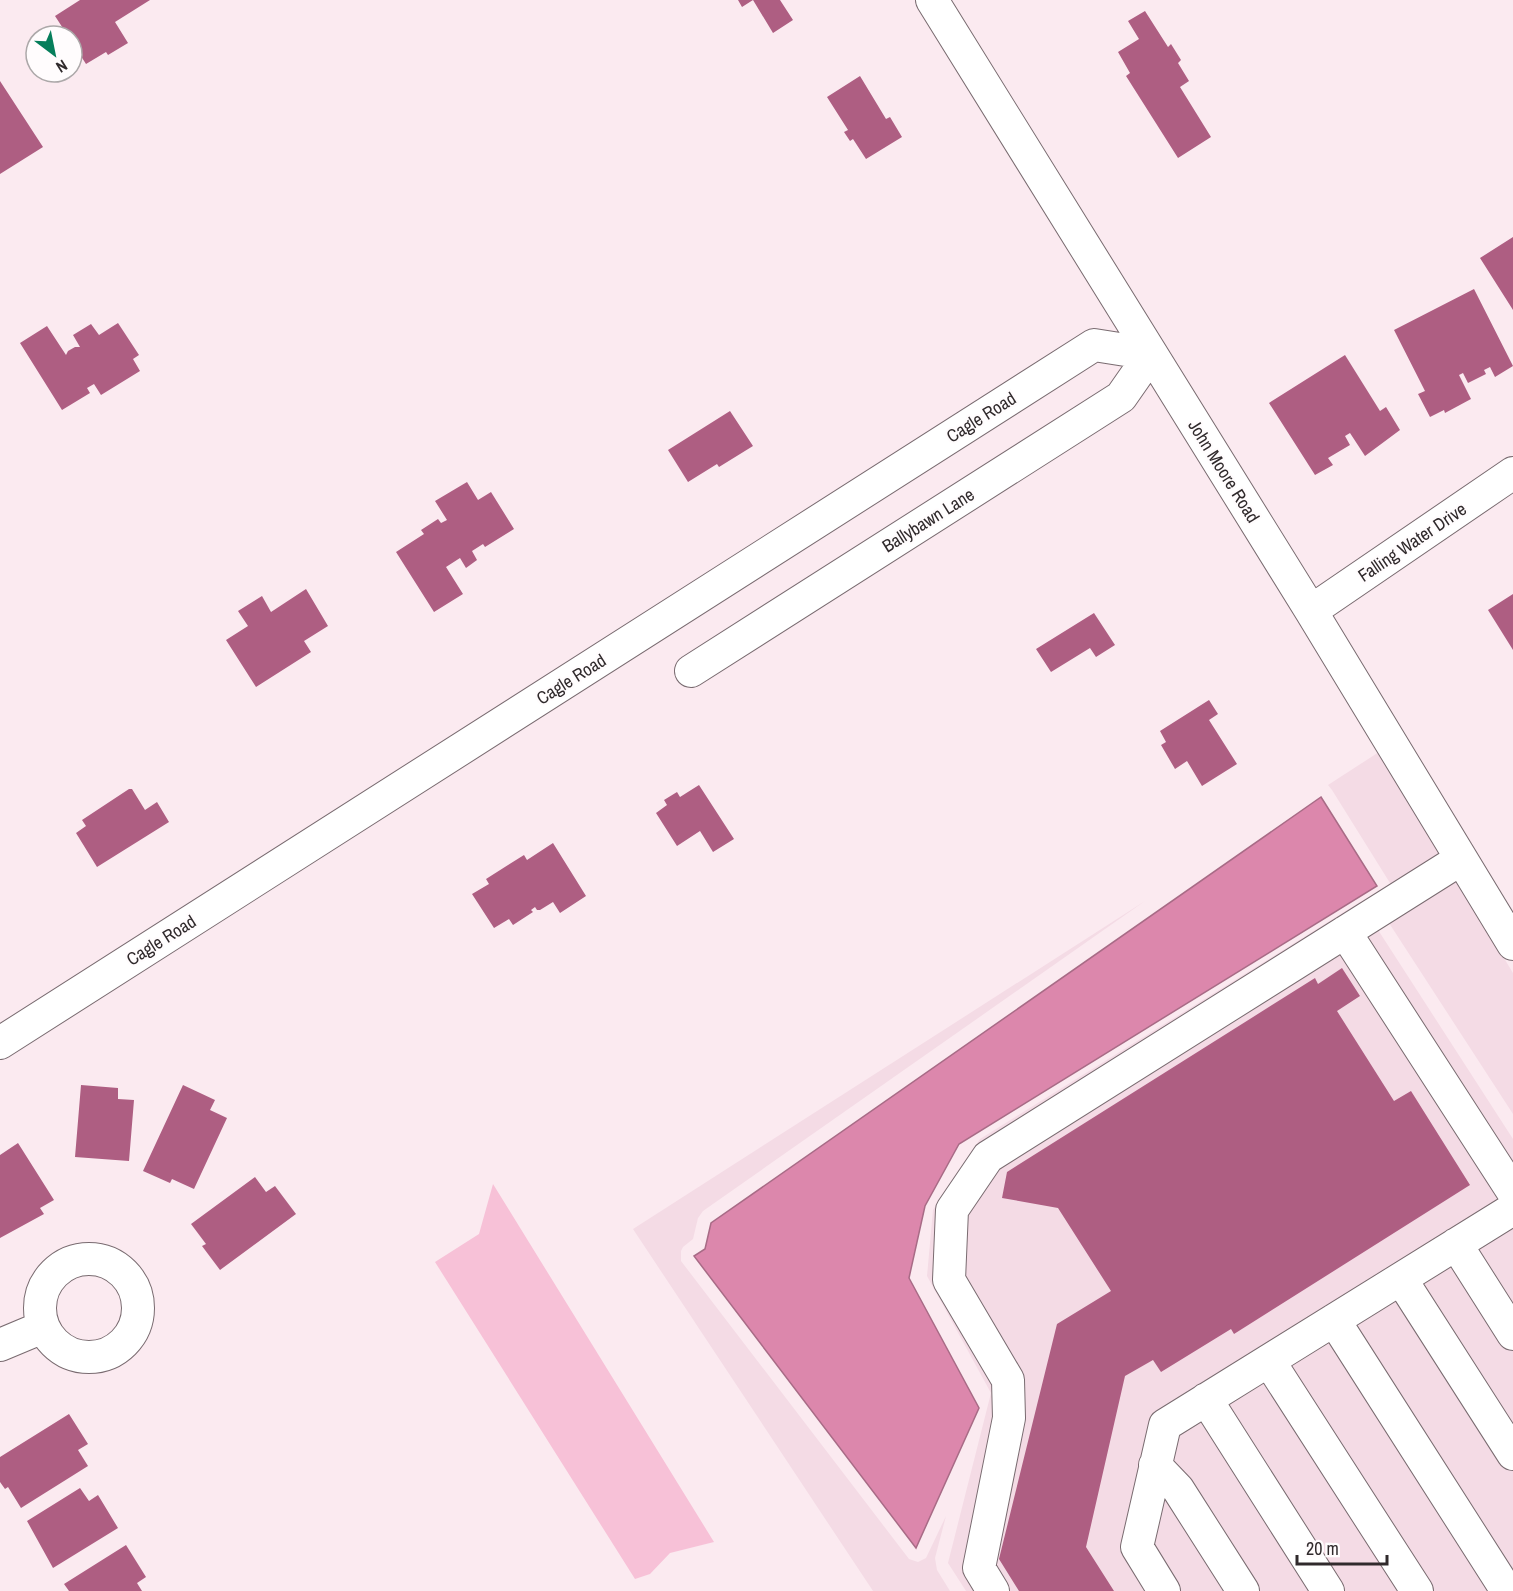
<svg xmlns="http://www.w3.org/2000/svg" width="1513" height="1591" viewBox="0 0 1513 1591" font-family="'Archivo Narrow',sans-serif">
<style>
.built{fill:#f4dbe5}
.green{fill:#f7c1d7}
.water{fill:#dc87ac;stroke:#a86b86;stroke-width:1.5}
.building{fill:#ae5e82}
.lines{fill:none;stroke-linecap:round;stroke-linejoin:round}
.minor-casing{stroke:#796b70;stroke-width:34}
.minor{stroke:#fff;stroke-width:32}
.labels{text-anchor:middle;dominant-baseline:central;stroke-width:4.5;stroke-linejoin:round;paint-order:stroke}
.street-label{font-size:18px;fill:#302a2c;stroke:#fffcfd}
</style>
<rect width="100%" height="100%" fill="#fbeaf0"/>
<path class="built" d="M 1379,752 L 1513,973 L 1513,1114 L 1376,903 L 1390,887 L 1390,883 L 1332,790 L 1328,785 Z
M 1145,901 L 703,1211 L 698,1218 L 693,1239 L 683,1247 L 681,1251 L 681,1261 L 909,1559 L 918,1562 L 926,1558 L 946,1516 L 935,1558 L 937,1570 L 950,1591 L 873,1591 L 633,1229 Z
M 1360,902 L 1513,1139 L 1513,1591 L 966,1591 L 948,1563 L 991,1393 L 927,1276 L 933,1210 L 980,1139 Z"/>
<path class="green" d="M 493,1184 L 714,1542 L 670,1553 L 650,1574 L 635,1579 L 435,1262 L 479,1234 Z"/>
<path class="water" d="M 1321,797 L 1377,886 L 959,1144 L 925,1206 L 909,1278 L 979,1408 L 916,1548 L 694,1256 L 705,1249 L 711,1223 Z"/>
<path class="building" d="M 80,0 L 150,0 L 115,22 L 128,43 L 108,55 L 106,52 L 86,64 L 72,42 L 72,36 L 68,36 L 55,16 Z
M 738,0 L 780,0 L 793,20 L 773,33 L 753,0 L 742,7 Z
M 1145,11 L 1168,47 L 1171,44 L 1181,60 L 1178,63 L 1189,81 L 1180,87 L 1211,137 L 1178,158 L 1126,76 L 1130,73 L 1118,52 L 1139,39 L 1128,21 Z
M 860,76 L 886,119 L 890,117 L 902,137 L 866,159 L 853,139 L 850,141 L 844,132 L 848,130 L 827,97 Z
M 0,81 L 43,147 L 0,174 Z
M 1513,237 L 1513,310 L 1480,258 Z
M 1474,289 L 1513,366 L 1495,377 L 1490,367 L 1484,370 L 1486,374 L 1468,383 L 1463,373 L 1459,375 L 1471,399 L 1445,413 L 1444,410 L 1430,417 L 1418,394 L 1425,391 L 1394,330 Z
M 118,323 L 139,355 L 133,359 L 140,371 L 101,395 L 94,384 L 87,388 L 90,393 L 62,410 L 20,343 L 47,326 L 66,355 L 68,351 L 75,347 L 80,347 L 73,335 L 91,324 L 99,335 Z
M 1345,355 L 1380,411 L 1386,407 L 1400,430 L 1365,456 L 1350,433 L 1345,436 L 1350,445 L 1328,458 L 1333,465 L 1315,475 L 1269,403 Z
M 730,411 L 753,446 L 719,467 L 717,464 L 688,482 L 668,450 Z
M 467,482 L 478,500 L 491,492 L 514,529 L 485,547 L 483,544 L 472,551 L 477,560 L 466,568 L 460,558 L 446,567 L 463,594 L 434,612 L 396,552 L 424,534 L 421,530 L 438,519 L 441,523 L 447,520 L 435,501 Z
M 306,589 L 328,626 L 304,641 L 311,652 L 256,687 L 226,640 L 248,626 L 238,611 L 262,596 L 271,612 Z
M 1513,594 L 1513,650 L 1488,610 Z
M 1094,613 L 1115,645 L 1096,657 L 1090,648 L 1051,672 L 1036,649 Z
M 1209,700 L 1218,714 L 1209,720 L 1237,764 L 1202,786 L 1187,761 L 1175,769 L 1161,745 L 1166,742 L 1160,731 Z
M 699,785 L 734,839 L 713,852 L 700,831 L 677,846 L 656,813 L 667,805 L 664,800 L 677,792 L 680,797 Z
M 129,789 L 132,789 L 145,810 L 157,802 L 169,822 L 97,867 L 76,833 L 86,826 L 82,820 Z
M 553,843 L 586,896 L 560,913 L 553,902 L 540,910 L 537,910 L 535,907 L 531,910 L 533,912 L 513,925 L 509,919 L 494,928 L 472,894 L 489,884 L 486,879 L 524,855 L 527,860 Z
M 1342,968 L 1360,996 L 1337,1011 L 1394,1101 L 1411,1091 L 1470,1185 L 1234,1334 L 1231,1329 L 1161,1372 L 1153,1360 L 1125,1376 L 1086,1547 L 1114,1591 L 1019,1591 L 999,1559 L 1057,1324 L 1111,1291 L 1058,1208 L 1002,1198 L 1007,1172 L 1315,978 L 1318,984 Z
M 81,1085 L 118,1088 L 118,1099 L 134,1100 L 129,1161 L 75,1157 Z
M 183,1085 L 215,1100 L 210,1110 L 227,1118 L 194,1189 L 172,1179 L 170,1183 L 143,1171 Z
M 18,1143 L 54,1200 L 40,1208 L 44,1214 L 0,1238 L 0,1155 Z
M 255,1177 L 266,1192 L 275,1186 L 296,1214 L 220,1270 L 202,1246 L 206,1244 L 191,1224 Z
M 69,1414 L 88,1444 L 78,1450 L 88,1466 L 21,1508 L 8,1487 L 5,1489 L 0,1482 L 0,1457 Z
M 80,1488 L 89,1501 L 98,1495 L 118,1528 L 53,1568 L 27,1521 Z
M 126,1545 L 146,1577 L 137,1583 L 142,1591 L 69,1591 L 64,1584 Z"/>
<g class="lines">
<g class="minor-casing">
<path id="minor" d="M 932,0 L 1311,611 L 1513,944
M 1311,611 L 1513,473
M 1345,932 L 1513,1192
M 0,1043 L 1094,345 L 1151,354 L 1121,397 L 691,671
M 1456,1244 L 1513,1334
M40 1308a49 49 0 1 1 98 0a49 49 0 1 1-98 0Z
M 1401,1279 L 1513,1454
M 1334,1320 L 1507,1591
M 0,1345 L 43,1327
M 1269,1361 L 1417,1591
M 1206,1399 L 1328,1591
M 1155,1465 L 1178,1489 L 1243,1591
M 993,1591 L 979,1568 L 1009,1418 L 1008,1380 L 949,1280 L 952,1210 L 988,1157 L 1461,859
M 1164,1591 L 1137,1547 L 1165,1425 L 1513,1209"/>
</g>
<use href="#minor" class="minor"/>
</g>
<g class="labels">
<g class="street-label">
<text transform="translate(981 417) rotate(-32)">Cagle Road</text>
<text transform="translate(1224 471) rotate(58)">John Moore Road</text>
<text transform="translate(928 520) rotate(-32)">Ballybawn Lane</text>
<text transform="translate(1412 542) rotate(-34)">Falling Water Drive</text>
<text transform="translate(571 679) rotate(-32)">Cagle Road</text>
<text transform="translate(161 940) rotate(-32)">Cagle Road</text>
</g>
</g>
<g transform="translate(54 54) rotate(148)"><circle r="28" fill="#fffcfd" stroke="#aca8a9" stroke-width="1.5"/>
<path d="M0-4.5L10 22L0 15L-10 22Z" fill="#067e5b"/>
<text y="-9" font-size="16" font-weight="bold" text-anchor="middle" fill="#302a2c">N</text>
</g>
<path d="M1297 1555v9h90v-9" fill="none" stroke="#302a2c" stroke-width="3"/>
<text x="1306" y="1555" font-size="18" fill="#302a2c" stroke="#fffcfd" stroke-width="4.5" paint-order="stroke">20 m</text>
</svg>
